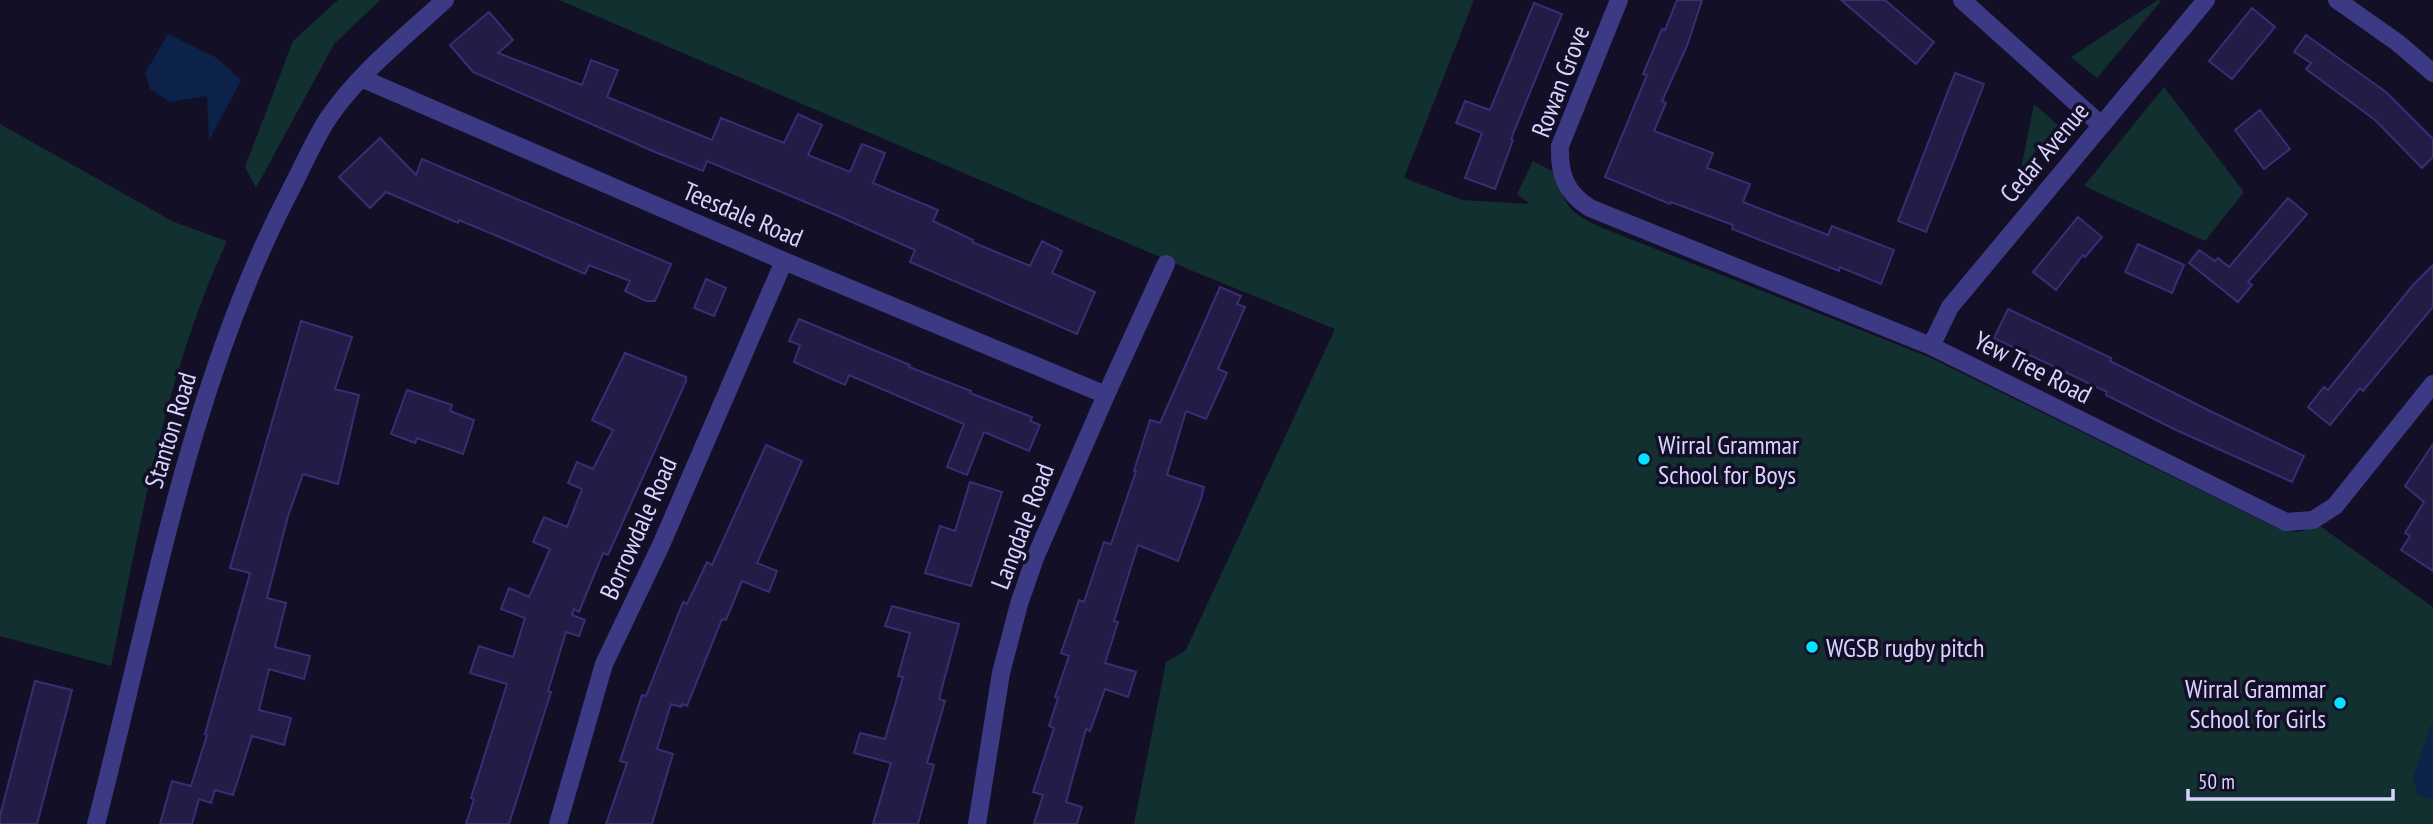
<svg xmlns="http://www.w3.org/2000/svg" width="2433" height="824" viewBox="0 0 2433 824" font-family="'PT Sans Narrow',sans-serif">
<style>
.green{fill:#12302f}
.water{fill:#0c2248}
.building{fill:#241b47;stroke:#3b2d73;stroke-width:2}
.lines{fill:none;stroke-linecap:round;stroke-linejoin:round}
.minor{stroke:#3d3a85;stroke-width:18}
.poi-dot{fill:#00e5ff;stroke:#130f26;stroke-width:2.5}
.labels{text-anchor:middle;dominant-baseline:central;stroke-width:7;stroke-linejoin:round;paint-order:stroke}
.street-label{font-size:26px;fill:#d9d4ff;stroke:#130f26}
.poi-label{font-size:26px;fill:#d9d4ff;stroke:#130f26;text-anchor:start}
</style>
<rect width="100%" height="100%" fill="#130f26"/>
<path class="green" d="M 338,0 L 380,0 L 334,44 L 256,188 L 245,167 L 293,41 Z
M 559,0 L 1474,0 L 1404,178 L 1462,200 L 1530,204 L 1517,194 L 1533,161 L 1554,172 C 1566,206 1567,211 1600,227 L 1929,357 L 2275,527 L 2298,532 L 2320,526 L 2433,607 L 2433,824 L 1134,824 L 1166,662 L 1185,651 L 1192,637 L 1335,329 L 1195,272 Z
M 2158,0 L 2161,1 L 2097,78 L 2071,57 Z
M 2164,87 L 2244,192 L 2205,241 L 2084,186 Z
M 2034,104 L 2058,125 L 2021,169 Z
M 0,124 L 174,222 L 227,241 C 165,374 141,523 111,666 L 0,636 Z"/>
<path class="water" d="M 168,34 L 217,58 L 241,80 L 209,141 L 207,96 L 170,102 L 150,89 L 145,73 Z
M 2431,725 L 2433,725 L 2433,799 L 2418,796 L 2413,779 Z"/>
<path class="building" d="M 1677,0 L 1702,0 L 1687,46 L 1662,101 L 1666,103 L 1654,131 L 1713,153 L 1707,168 L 1750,184 L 1743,202 L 1828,235 L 1832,226 L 1894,250 L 1881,284 L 1840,267 L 1839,271 L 1732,229 L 1733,225 L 1671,202 L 1670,204 L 1605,177 L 1647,75 L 1643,74 L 1662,29 L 1665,30 Z
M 1841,0 L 1885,0 L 1934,42 L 1916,64 Z
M 1534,3 L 1562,14 L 1511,139 L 1513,140 L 1495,189 L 1465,178 L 1482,133 L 1456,123 L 1465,101 L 1490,110 Z
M 2252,8 L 2275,27 L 2232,79 L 2209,61 Z
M 489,12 L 513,40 L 498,53 L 582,85 L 591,60 L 618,70 L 607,97 L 712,140 L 721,118 L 784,143 L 798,114 L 822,125 L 808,155 L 850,172 L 862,144 L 885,153 L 873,183 L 938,210 L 933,221 L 973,240 L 972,242 L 1030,266 L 1042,241 L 1062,251 L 1052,273 L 1095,292 L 1077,334 L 910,262 L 915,250 L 834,214 L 707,161 L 703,171 L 655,152 L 473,72 L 450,45 Z
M 2306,35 L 2386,92 L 2433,139 L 2433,157 L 2422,168 L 2375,120 L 2306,69 L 2311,63 L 2294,52 Z
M 1955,73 L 1984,84 L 1926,232 L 1898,221 Z
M 2260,110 L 2290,149 L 2264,169 L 2235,130 Z
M 380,138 L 416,175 L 422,159 L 671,264 L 655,301 L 646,301 L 625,291 L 630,281 L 589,265 L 585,274 L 514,243 L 459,220 L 458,223 L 386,192 L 370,208 L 339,177 Z
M 2288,198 L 2307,214 L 2248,282 L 2252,285 L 2238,302 L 2189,263 L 2199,250 L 2215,261 L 2218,258 L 2229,267 Z
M 2078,217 L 2102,237 L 2085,257 L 2083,255 L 2056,290 L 2033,272 Z
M 2138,244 L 2184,265 L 2172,293 L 2125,272 Z
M 2433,265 L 2433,307 L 2363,391 L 2360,388 L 2330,425 L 2308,407 L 2324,387 L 2328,390 L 2413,285 Z
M 706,279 L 726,288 L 714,316 L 694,308 Z
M 1220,287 L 1241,296 L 1237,304 L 1245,307 L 1218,369 L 1227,373 L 1206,419 L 1186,411 L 1167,475 L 1204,487 L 1201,499 L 1178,561 L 1138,545 L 1114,621 L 1118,622 L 1105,663 L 1136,672 L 1128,697 L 1105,689 L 1090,731 L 1086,729 L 1066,802 L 1082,807 L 1077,824 L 1034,824 L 1043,795 L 1033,792 L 1054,728 L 1049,726 L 1058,698 L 1055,697 L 1069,656 L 1061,653 L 1069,630 L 1079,600 L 1084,602 L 1104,542 L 1111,544 L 1136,471 L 1134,471 L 1150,420 L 1160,423 Z
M 2008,309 L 2111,358 L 2110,361 L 2208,410 L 2304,456 L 2292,482 L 2176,430 L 2106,395 L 2107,392 L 1994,338 Z
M 799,319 L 910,365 L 909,367 L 971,391 L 970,393 L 1032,417 L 1030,421 L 1040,425 L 1029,451 L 984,432 L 967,475 L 947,467 L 964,424 L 849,375 L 845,385 L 794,362 L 800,345 L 789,341 Z
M 301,321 L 352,337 L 335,389 L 359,395 L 338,484 L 303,474 L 288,516 L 267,598 L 286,603 L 275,647 L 310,656 L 304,679 L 269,669 L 259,710 L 291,718 L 284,745 L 252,736 L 233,795 L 215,790 L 211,803 L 199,799 L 192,824 L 160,824 L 172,781 L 191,786 L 207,735 L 205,734 L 250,573 L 230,568 Z
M 625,353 L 686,377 L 686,381 L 608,555 L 603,553 L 579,612 L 574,609 L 572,615 L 585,620 L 579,636 L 566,632 L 548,691 L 551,692 L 509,824 L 466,824 L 474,799 L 471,798 L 507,684 L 470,673 L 479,646 L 513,657 L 525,618 L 501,609 L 509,588 L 529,597 L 550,549 L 533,542 L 544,517 L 567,527 L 582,489 L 568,483 L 577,462 L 593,469 L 613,430 L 592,420 Z
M 407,390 L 452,405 L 450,411 L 474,420 L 463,454 L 417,438 L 415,443 L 391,434 Z
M 2433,444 L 2433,571 L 2401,550 L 2410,536 L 2405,533 L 2424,502 L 2405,486 Z
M 766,445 L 802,461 L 757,563 L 777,571 L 769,592 L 742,581 L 726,620 L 722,619 L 687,706 L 682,704 L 681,707 L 671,704 L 657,749 L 673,754 L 652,824 L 606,824 L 627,763 L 620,761 L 642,695 L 646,696 L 683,602 L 687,604 L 707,562 L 712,565 Z
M 970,482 L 1002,492 L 971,586 L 925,573 L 940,526 L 955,531 Z
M 892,606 L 959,624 L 939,699 L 945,701 L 927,763 L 934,765 L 918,824 L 873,824 L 891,763 L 854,753 L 860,733 L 885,739 L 903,677 L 898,676 L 910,633 L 885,626 Z
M 35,681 L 72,690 L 37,824 L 0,824 L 0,816 Z"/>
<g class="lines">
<path class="minor" d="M 1619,0 L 1560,146 C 1559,175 1566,193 1590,208 L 1931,346 L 2286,522 L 2313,520 L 2335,506 L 2433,384
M 1962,0 L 2101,125
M 2337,0 L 2398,43 L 2433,73
M 361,78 L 784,261 L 1106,395
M 1931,346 L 1950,307 L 2206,0
M 96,824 C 152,609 188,385 292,187 C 304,164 315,138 329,117 C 360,72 405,37 445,0
M 558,824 L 604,664 L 661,545 L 784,261
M 977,824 L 1001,673 L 1019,604 L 1035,558 L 1106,395 L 1166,264"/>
</g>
<g class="poi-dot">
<circle cx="1644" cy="459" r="7"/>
<circle cx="1812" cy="647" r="7"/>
<circle cx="2340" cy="703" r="7"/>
</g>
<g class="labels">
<g class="street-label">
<text transform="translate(1560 81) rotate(-69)">Rowan Grove</text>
<text transform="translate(2044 152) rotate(-50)">Cedar Avenue</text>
<text transform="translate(743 214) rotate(23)">Teesdale Road</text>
<text transform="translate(2033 367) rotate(27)">Yew Tree Road</text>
<text transform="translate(170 430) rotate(-73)">Stanton Road</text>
<text transform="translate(1022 526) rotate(-69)">Langdale Road</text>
<text transform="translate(638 528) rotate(-66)">Borrowdale Road</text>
</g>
<g class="poi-label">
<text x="1658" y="444">Wirral Grammar<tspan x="1658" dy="30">School for Boys</tspan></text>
<text x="1826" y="647">WGSB rugby pitch</text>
<text x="2326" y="688" text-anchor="end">Wirral Grammar<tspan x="2326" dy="30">School for Girls</tspan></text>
</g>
</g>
<path d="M2188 789v10h205v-10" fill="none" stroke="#d9d4ff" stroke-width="3.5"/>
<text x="2198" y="789" font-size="21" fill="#d9d4ff" stroke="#130f26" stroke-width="5" paint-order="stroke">50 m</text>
</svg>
